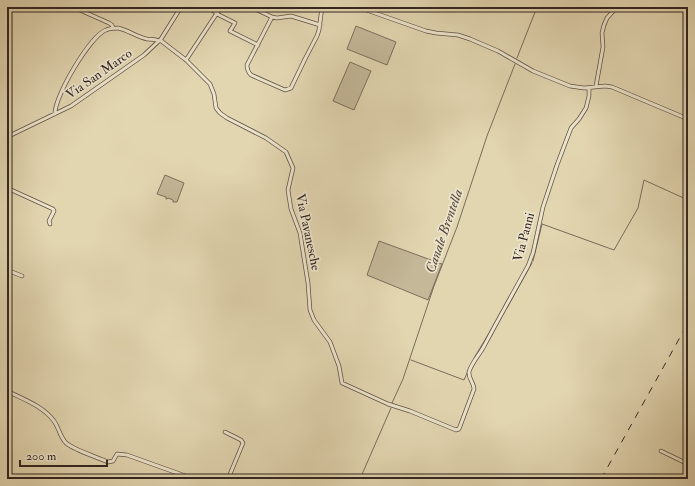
<svg xmlns="http://www.w3.org/2000/svg" width="695" height="486" viewBox="0 0 695 486" font-family="'IM FELL Double Pica',serif">
<style>
.green{fill:#c4b899;stroke:#7c6f5d}
.lines{fill:none;stroke-linecap:round;stroke-linejoin:round}
.stream{stroke:#786c5a;stroke-width:1}
.minor-casing{stroke:#5f5245;stroke-width:4.5}
.minor{stroke:#ece4cc;stroke-width:3}
.rail{stroke:#332621;stroke-width:1;stroke-dasharray:7 7;stroke-linecap:butt}
.labels{text-anchor:middle;dominant-baseline:central;stroke-width:3.5;stroke-linejoin:round;paint-order:stroke}
.street-label{font-size:13px;fill:#332621;stroke:#ece4cc}
.water-label{font-size:14px;font-style:italic;fill:#56493e;stroke:#ece4cc}
</style>
<rect width="100%" height="100%" fill="#e2d6b1"/>
<filter id="stains"><feTurbulence type="fractalNoise" baseFrequency=".005" numOctaves="4"/><feColorMatrix values="0 0 0 0 .2 0 0 0 0 .09 0 0 0 0 .02 0 0 0 .5 -.17"/></filter>
<radialGradient id="worn" r=".72"><stop offset=".6" stop-color="#630" stop-opacity="0"/><stop offset="1" stop-color="#630" stop-opacity=".3"/></radialGradient>
<path class="green" d="M 356,26 L 396,42 L 387,65 L 347,49 Z
M 350,62 L 371,71 L 354,110 L 333,101 Z
M 165,175 L 184,183 L 177,202 L 173,202 L 173,200 L 168,198 L 167,199 L 166,199 L 166,197 L 157,194 Z
M 379,241 L 442,264 L 428,300 L 367,275 Z"/>
<g class="lines">
<path class="stream" d="M 517,58 L 537,7
M 533,261 L 542,224 L 614,250 L 638,208 L 644,180 L 688,200
M 507,308 L 532,263
M 474,358 L 491,330
M 411,360 L 464,380 L 468,371
M 392,403 L 403,379 L 434,286 L 457,227 L 487,136 L 515,64
M 360,479 L 391,408"/>
<g class="minor-casing">
<path id="minor" d="M 73,7 L 109,23 L 112,25 L 113,28
M 207,7 L 217,13
M 251,7 L 272,17 L 277,18 L 291,16 L 320,25
M 358,7 L 426,31 L 436,33 L 458,35 L 470,39 L 498,51 L 533,71 L 570,86 L 584,88 L 605,86 L 612,87 L 688,119
M 217,14 L 235,23 L 230,31 L 258,45
M 272,17 L 247,65 C 247,70 248,72 251,75 L 285,90 L 291,88 L 305,59 L 317,36 L 319,30 L 322,7
M 160,40 L 186,60 L 210,84 L 214,94 L 216,108 L 220,113 L 227,118 L 266,138 L 286,152 L 293,168 L 288,190 L 291,209 L 300,233 L 308,283 L 310,310 L 314,320 L 330,342 L 339,366 L 342,383 L 388,404 L 410,411 L 456,430 L 459,429 L 474,389 C 474,383 468,378 469,372 C 471,364 479,355 483,348 C 498,320 513,293 528,266 L 533,253 L 543,207 L 557,165 L 571,128 L 579,119 L 586,108 L 589,96 L 589,88
M 186,60 L 221,7
M 596,86 L 603,47 L 602,33 L 604,25 L 607,18 L 617,7
M 55,114 C 54,97 90,36 106,30 C 110,28 114,28 118,28 C 128,30 137,37 147,39 C 151,39 155,39 159,41
M 7,137 L 71,106 L 144,55 L 161,39 L 181,7
M 7,188 L 53,209 L 54,211 L 49,221 L 50,224
M 7,270 L 22,276
M 7,391 C 23,399 43,406 54,421 C 59,428 60,437 66,443 C 74,450 97,457 108,462 L 113,461 L 117,454 L 127,455 L 194,479
M 225,432 L 241,440 L 243,443 L 228,479
M 661,451 L 688,464"/>
</g>
<use href="#minor" class="minor"/>
<path class="rail" d="M 601,479 L 688,323"/>
</g>
<g class="labels">
<g class="street-label">
<text transform="translate(99 74) rotate(-35)">Via San Marco</text>
<text transform="translate(308 232) rotate(78)">Via Pavanesche</text>
<text transform="translate(524 237) rotate(-75)">Via Panni</text>
</g>
<g class="water-label">
<text transform="translate(444 231) rotate(-71)">Canale Brentella</text>
</g>
</g>
<rect width="695" height="486" fill="none" stroke="#e2d6b1" stroke-width="24"/>
<rect x="8" y="8" width="679" height="470" fill="none" stroke="#332621" stroke-width="2"/>
<rect x="12" y="12" width="671" height="462" fill="none" stroke="#332621"/>
<path d="M20 460v6h87v-6" fill="none" stroke="#332621" stroke-width="2"/>
<text x="26" y="460" font-size="12" fill="#332621" stroke="#ece4cc" stroke-width="3" paint-order="stroke">200 m</text>
<rect width="100%" height="100%" filter="url(#stains)"/>
<rect width="100%" height="100%" fill="url(#worn)"/>
</svg>
